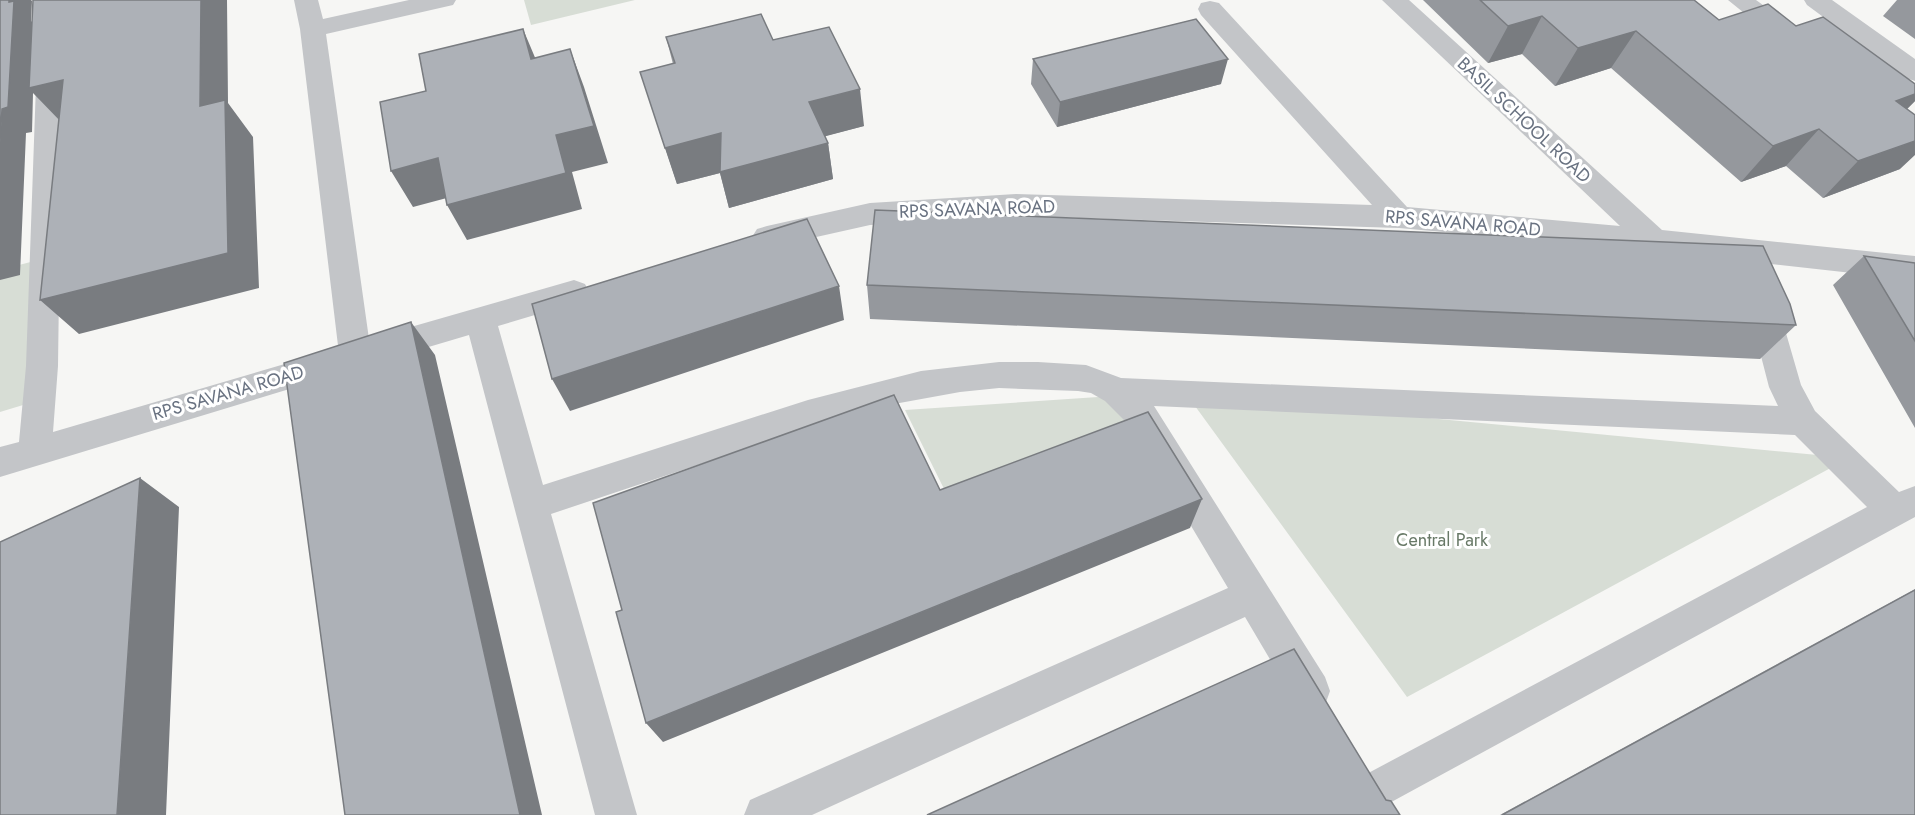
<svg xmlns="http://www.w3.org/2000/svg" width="1915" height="815" viewBox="0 0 1915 815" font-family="Jost,sans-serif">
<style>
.green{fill:#d7ddd5}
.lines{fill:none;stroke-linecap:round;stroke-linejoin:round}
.minor{fill:#c3c5c8;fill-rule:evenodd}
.wall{fill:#95989d}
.shaded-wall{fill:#797c80}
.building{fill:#adb1b7;stroke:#797c80;stroke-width:1.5}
.labels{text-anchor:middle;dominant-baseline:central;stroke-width:6;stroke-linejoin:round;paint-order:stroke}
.street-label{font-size:18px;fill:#697281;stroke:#fff}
.park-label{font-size:18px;fill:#687967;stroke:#fff}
</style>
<rect width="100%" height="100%" fill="#f6f6f4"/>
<path class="green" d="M 524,0 L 635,0 L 531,25 Z
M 42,259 L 33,402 L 0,412 L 0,270 Z
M 1187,395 L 1849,458 L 1407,697 Z
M 1113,396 L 1132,427 L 949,499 L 905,410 Z"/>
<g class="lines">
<path class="minor" d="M 39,0 L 63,0 L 58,366 L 53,432 L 329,351 L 339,354 L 300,29 L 294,0 L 318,0 L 323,19 L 409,0 L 456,0 L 453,5 L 326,34 L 369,339 L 574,280 L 585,284 L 589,292 L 585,300 L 498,326 L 543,485 L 808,400 L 921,371 L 999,362 L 1038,362 L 1086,365 L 1121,378 L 1778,406 L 1769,387 L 1747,302 L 1751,293 L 1762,290 L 1773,293 L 1777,302 L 1801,385 L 1815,411 L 1899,492 L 1915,486 L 1915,517 L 1373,812 L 1359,806 L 1353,792 L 1359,778 L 1867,507 L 1795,435 L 1154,406 L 1325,677 L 1330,691 L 1325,705 L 1311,710 L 1297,705 L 1245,617 L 812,815 L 744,815 L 750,800 L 1228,588 L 1134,430 L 1105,401 L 1091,393 L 1078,391 L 999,388 L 960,392 L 883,406 L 808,428 L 551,514 L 637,815 L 595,815 L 469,335 L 378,362 L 369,359 L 366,365 L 355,369 L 344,365 L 340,373 L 329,377 L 0,477 L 0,447 L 19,442 L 26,366 Z
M 1382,0 L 1409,0 L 1662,230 L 1915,256 L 1915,280 L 1654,251 L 1399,228 L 1016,216 L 870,225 L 767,248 L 757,245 L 752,237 L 757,229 L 767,226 L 870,203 L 1016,194 L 1372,205 L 1201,15 L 1198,9 L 1201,3 L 1210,1 L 1219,3 L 1407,207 L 1620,226 Z
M 1728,0 L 1756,0 L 1798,30 L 1802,36 L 1798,42 L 1789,44 L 1780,42 Z
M 1804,0 L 1832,0 L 1915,59 L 1915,81 L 1906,78 L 1807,5 Z"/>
</g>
<path class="wall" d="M 1423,0 L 1694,0 L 1719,20 L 1796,26 L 1915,84 L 1915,101 L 1907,109 L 1900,169 L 1823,198 L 1786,166 L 1741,182 L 1611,68 L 1555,86 L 1522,54 L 1488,63 Z
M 1897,0 L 1915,0 L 1915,39 L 1883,16 Z
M 666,37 L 773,40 L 864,126 L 825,136 L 828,143 L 833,179 L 729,208 L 720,173 L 677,184 L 640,72 L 673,64 Z
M 1033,59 L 1221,84 L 1057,127 L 1031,84 Z
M 1864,256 L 1915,263 L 1915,428 L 1833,285 Z
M 867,285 L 1796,325 L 1760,359 L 870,319 Z
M 1915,589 L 1915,815 L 1500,815 Z"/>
<path class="shaded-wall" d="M 9,0 L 31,0 L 32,1 L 31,21 L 36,26 L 63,80 L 64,125 L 33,93 L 32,132 L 26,133 L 20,275 L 0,280 L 0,142 Z
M 201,0 L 227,0 L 228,103 L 253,137 L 259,288 L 79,334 L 40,300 Z
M 1542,16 L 1522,54 L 1488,63 L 1508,26 Z
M 523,29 L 539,67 L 531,59 Z
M 1636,31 L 1611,68 L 1555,86 L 1578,48 Z
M 570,49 L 584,87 L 608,163 L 572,172 L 582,209 L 467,240 L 447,205 L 556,135 Z
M 1228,59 L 1221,84 L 1057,127 L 1060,102 Z
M 860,89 L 864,126 L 815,139 L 809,102 Z
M 1915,94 L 1915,101 L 1888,128 L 1896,101 Z
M 1819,129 L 1786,166 L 1741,182 L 1773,146 Z
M 721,133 L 828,143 L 833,179 L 729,208 L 720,173 L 677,184 L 665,148 Z
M 1915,141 L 1915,155 L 1900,169 L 1823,198 L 1858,161 Z
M 438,158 L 458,195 L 413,207 L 391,171 Z
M 839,286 L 844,320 L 570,411 L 552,379 Z
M 411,322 L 435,355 L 542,815 L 520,815 Z
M 140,478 L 179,507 L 166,815 L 117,815 Z
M 1202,499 L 1190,528 L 663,742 L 646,723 Z"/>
<path class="building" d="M 0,0 L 9,0 L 9,2 L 14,1 L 8,107 L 2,109 L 0,142 Z
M 33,0 L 201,0 L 200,106 L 225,100 L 228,253 L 40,300 L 63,80 L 29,88 Z
M 1480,0 L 1694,0 L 1719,20 L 1768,4 L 1796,26 L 1823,17 L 1915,84 L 1915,94 L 1896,101 L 1915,115 L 1915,141 L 1858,161 L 1819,129 L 1773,146 L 1636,31 L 1578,48 L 1542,16 L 1508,26 Z
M 761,14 L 773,40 L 829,27 L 860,89 L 809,102 L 828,143 L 720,172 L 721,133 L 665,148 L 640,72 L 675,63 L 666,37 Z
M 1196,19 L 1228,59 L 1060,102 L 1033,59 Z
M 523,29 L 531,59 L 570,49 L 594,126 L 556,135 L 566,173 L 447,205 L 438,158 L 391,171 L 380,102 L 426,91 L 419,54 Z
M 875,210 L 1763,246 L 1790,304 L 1796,325 L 867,285 Z
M 807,219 L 839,286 L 552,379 L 532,304 Z
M 1864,256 L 1915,263 L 1915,341 Z
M 411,322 L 520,815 L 345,815 L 284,363 Z
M 894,395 L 940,490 L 1148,412 L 1202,499 L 646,723 L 616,612 L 622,610 L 593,503 Z
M 140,478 L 117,815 L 0,815 L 0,542 Z
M 1915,590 L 1915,815 L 1502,815 Z
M 1294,649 L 1386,800 L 1391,801 L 1400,815 L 927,815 Z"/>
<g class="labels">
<g class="street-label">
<text transform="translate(1524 120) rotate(43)">BASIL SCHOOL ROAD</text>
<text transform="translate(977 209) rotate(-2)">RPS SAVANA ROAD</text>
<text transform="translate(1463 223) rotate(5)">RPS SAVANA ROAD</text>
<text transform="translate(228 393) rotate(-16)">RPS SAVANA ROAD</text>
</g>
<g class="park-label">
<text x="1442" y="540">Central Park</text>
</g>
</g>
</svg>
